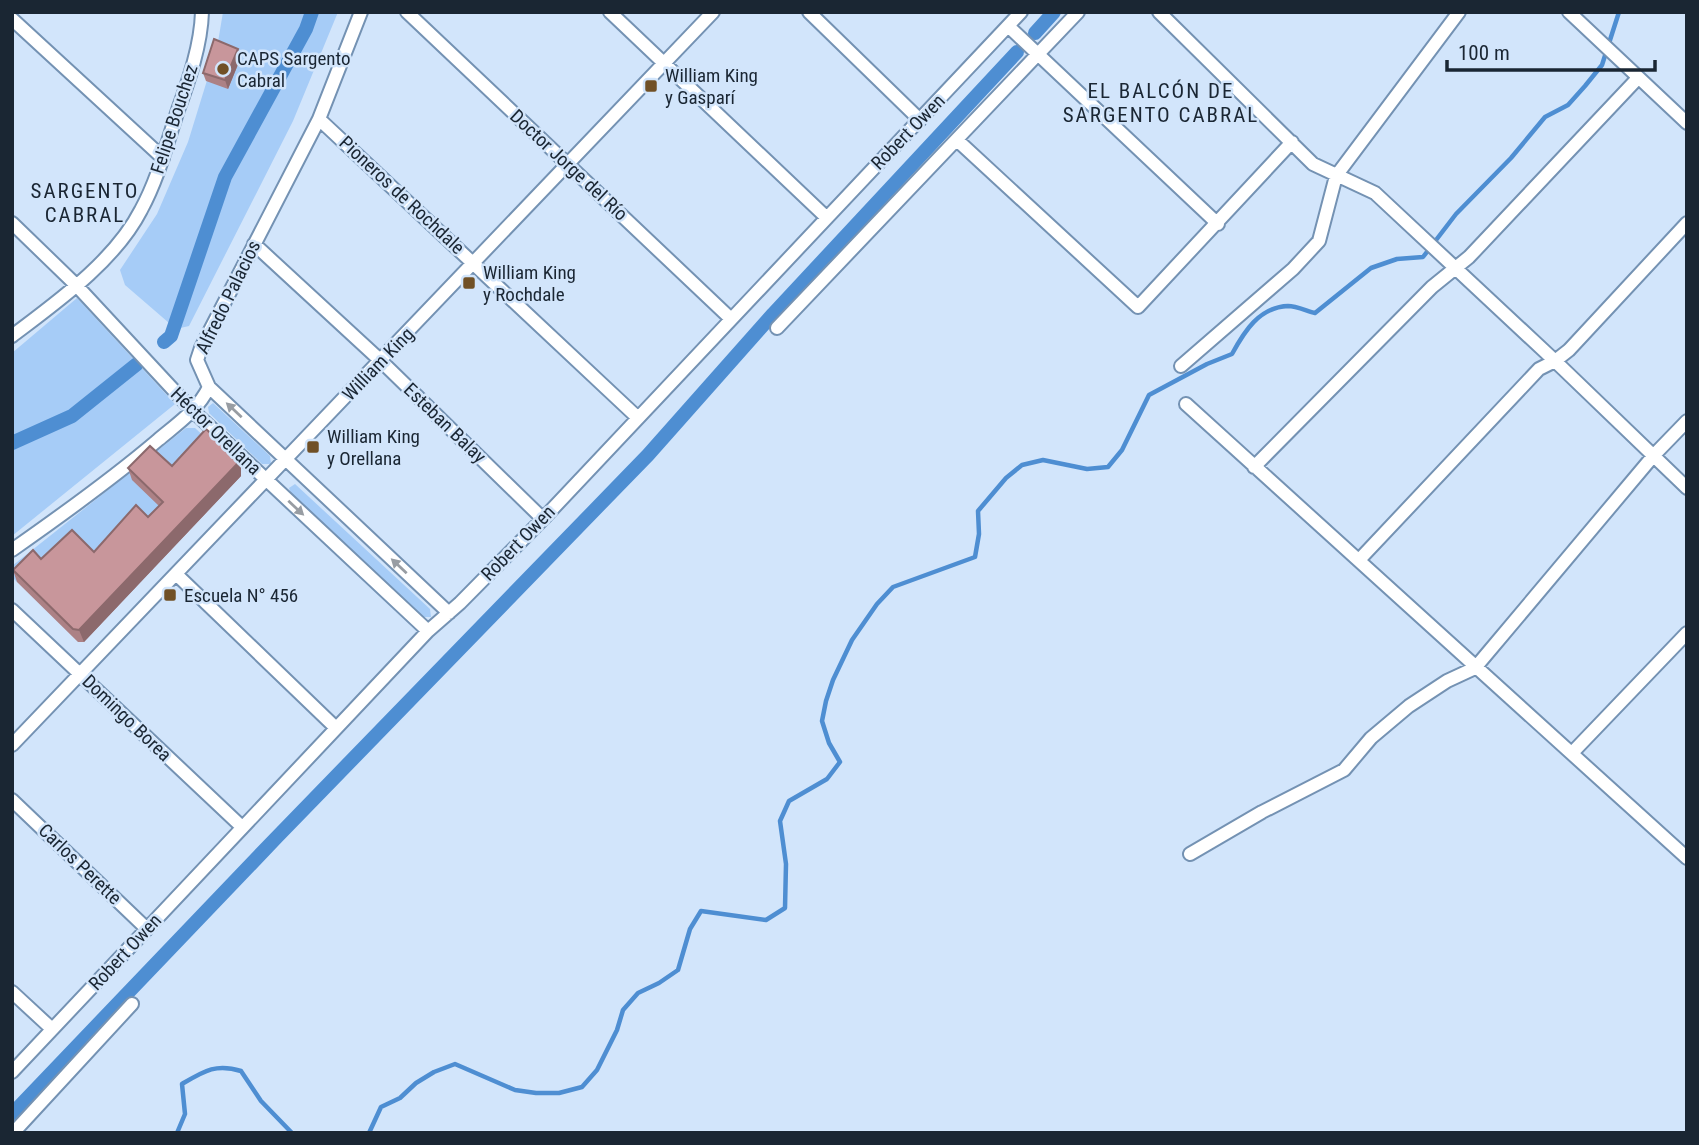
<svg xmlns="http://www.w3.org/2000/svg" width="1699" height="1145" viewBox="0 0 1699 1145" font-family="'Roboto Condensed',sans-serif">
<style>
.green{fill:#a6ccf7}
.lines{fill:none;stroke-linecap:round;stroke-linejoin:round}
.stream{stroke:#4e8ed2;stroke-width:4.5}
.canal{stroke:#4e8ed2;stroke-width:14}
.street-casing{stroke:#7492b3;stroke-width:16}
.street{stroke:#fff;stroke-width:12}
.wall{fill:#ac8185}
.shaded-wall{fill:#8c696c}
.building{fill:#c8969b;stroke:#8c696c;stroke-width:2}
.oneway{fill:#989da3}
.poi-dot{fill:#705026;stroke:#d2e5fb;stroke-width:2.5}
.labels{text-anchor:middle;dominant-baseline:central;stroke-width:5;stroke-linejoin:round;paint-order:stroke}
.poi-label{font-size:19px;fill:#1a2633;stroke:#d2e5fb;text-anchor:start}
.street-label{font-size:19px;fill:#1a2633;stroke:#d2e5fb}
.neighbourhood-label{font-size:21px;letter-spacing:2px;fill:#1a2633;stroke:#d2e5fb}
</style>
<rect width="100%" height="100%" fill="#d2e5fb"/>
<path class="green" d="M 223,12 L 338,12 L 293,121 L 189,326 L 176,329 L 125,285 L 120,270 L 157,214 L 188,142 L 217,48 Z
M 77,298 L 175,404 L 12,536 L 12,353 Z
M 213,403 L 270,456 L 271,464 L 262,464 L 209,413 L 208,407 Z
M 186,428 L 195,428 L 210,442 L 168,514 L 99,564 L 17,582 L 12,577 L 12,566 Z
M 295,484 L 430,609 L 431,617 L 422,617 L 291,494 L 289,488 Z"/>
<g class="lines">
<path class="stream" d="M 177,1133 L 185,1114 L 182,1084 C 204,1071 216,1063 241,1071 L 261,1101 L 292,1133
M 369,1133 L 381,1107 L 400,1098 L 416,1083 L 434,1072 L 455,1064 L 515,1090 L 536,1093 L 559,1093 L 582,1087 L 597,1070 L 617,1030 L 623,1010 L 638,993 L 659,983 L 678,970 L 690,929 L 701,911 L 766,920 L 785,908 L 786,864 L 780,821 L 789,801 L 827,779 L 840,762 L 829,743 L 822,721 L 826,701 L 833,680 L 852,640 L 877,604 L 893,587 L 975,557 L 979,534 L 978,511 L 1006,478 L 1022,465 L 1043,460 L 1087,469 L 1108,467 L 1122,450 L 1149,395 L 1207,364 L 1232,354 C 1244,332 1259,307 1288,306 C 1296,306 1307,311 1315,313 L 1371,268 L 1397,259 L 1423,257 L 1456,214 L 1511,158 L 1545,117 L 1568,105 L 1585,86 L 1602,65 L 1619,12"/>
<path class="canal" d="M 1035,33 L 1054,12
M 164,342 L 171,336 L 225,177 L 306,29 L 312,12
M 12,443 L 72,416 L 137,364
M 12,1114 L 276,838 L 648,455 L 773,314 L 1017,52"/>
<g class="street-casing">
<path id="street" d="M 407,12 L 730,318
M 610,12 L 826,217
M 809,12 L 920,120
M 1159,12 L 1313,164 L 1375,193 L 1555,361 L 1687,488
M 1569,12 L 1687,123
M 12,19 L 163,158
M 1008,26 L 1218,224
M 319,119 L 637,417
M 957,140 L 1138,307 L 1292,142
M 12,223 L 76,285 L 193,411 L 428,631
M 254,244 L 381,361 L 543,519
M 777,328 L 1078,12
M 12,336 C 57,302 115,261 141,210 C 158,179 167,143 178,110 C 189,80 201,45 202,12
M 1181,366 L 1293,269 L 1319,241 L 1336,176 L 1459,12
M 209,387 L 449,613
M 1186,404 L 1687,858
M 1254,467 L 1432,287 L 1469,257 L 1638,78
M 12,550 C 62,515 111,480 158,440 C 177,424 198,410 209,387 L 197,360 L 201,348 L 319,119 L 361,12
M 1359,560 L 1539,369 L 1555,361 L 1569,350 L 1687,223
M 176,574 L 336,728
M 12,610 L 242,827
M 12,745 L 713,12
M 1572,753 L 1687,633
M 12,800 L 147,929
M 1190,854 L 1262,812 L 1344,770 L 1371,738 L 1409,706 L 1447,681 L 1475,668 L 1654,455 L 1687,421
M 12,992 L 52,1029
M 12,1072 L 428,631 L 460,603 L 543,519 L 1021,12
M 13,1133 L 132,1004"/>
</g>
<use href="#street" class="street"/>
</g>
<path class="wall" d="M 238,49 L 241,57 L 228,89 L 206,81 L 203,73 Z
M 236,456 L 241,468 L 241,476 L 84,642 L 78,642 L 17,582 L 13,570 L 41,559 L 94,552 L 148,517 L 159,506 L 132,480 L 128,468 L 172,466 Z"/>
<path class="shaded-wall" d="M 238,49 L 241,57 L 228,89 L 225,80 Z
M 236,456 L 241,468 L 241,476 L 84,642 L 79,630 Z"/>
<path class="building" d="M 214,39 L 238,49 L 225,80 L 203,73 Z
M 206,429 L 236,456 L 237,464 L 79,630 L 73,629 L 13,570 L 33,550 L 41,559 L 72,530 L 94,552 L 136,505 L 148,517 L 163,502 L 128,468 L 150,446 L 172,466 Z"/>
<defs><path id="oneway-solid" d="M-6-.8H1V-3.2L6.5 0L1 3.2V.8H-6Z" transform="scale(1.75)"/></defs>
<g class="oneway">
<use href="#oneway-solid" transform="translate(234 410) rotate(-137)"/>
<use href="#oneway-solid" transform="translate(296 508) rotate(43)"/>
<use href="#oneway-solid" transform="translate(399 566) rotate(-137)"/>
</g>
<g class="poi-dot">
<circle cx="223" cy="69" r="7"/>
<rect x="644" y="79" width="14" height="14" rx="3.5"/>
<rect x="462" y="276" width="14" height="14" rx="3.5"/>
<rect x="306" y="440" width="14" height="14" rx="3.5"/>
<rect x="163" y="588" width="14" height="14" rx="3.5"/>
</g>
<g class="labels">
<g class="poi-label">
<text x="237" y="58">CAPS Sargento<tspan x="237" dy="22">Cabral</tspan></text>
<text x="665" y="75">William King<tspan x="665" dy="22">y Gasparí</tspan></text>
<text x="483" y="272">William King<tspan x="483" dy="22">y Rochdale</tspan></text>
<text x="327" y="436">William King<tspan x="327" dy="22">y Orellana</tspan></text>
<text x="184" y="595">Escuela N° 456</text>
</g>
<g class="street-label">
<text transform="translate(174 119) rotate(-72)">Felipe Bouchez</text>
<text transform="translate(908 132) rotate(-46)">Robert Owen</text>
<text transform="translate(569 165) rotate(43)">Doctor Jorge del Río</text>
<text transform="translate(402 195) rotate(43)">Pioneros de Rochdale</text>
<text transform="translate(228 297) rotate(-64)">Alfredo Palacios</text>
<text transform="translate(378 364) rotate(-46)">William King</text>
<text transform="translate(445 423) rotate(44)">Esteban Balay</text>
<text transform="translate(216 431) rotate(44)">Héctor Orellana</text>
<text transform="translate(518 543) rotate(-46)">Robert Owen</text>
<text transform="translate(127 718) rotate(44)">Domingo Borea</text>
<text transform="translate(80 864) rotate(44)">Carlos Perette</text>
<text transform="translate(125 952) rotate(-47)">Robert Owen</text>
</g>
<g class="neighbourhood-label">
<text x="1161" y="91">EL BALCÓN DE<tspan x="1161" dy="24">SARGENTO CABRAL</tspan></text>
<text x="85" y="191">SARGENTO<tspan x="85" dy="24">CABRAL</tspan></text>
</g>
</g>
<rect width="1699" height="1145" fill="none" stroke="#1a2633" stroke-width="28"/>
<path d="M1447 60v10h208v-10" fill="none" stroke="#1a2633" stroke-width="3.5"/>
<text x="1458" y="60" font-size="21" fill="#1a2633" stroke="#d2e5fb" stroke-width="5" paint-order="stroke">100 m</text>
</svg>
